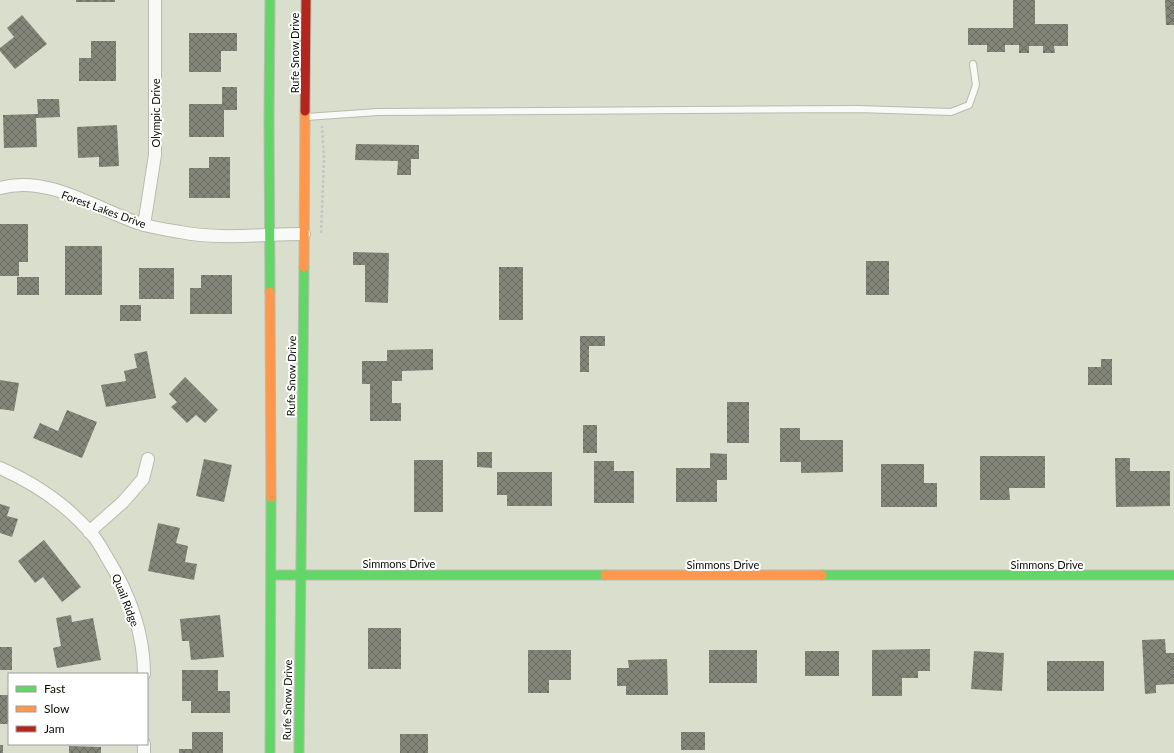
<svg xmlns="http://www.w3.org/2000/svg" width="1174" height="753" viewBox="0 0 1174 753" font-family="Lato,sans-serif">
<style>
.building{fill:url(#building-cross-hatch)}
.lines{fill:none;stroke-linecap:round;stroke-linejoin:round}
.lane-casing{stroke:#b8bbad;stroke-width:8}
.street-casing{stroke:#b8bbad;stroke-width:14}
.fast-casing{stroke:#b8bbad;stroke-width:11}
.slow-casing{stroke:#b8bbad;stroke-width:11}
.jam-casing{stroke:#b8bbad;stroke-width:11}
.path{stroke:#c6c7c2;stroke-width:2.5;stroke-dasharray:3 2;stroke-linecap:butt}
.lane{stroke:#f9faf7;stroke-width:6}
.street{stroke:#f9faf7;stroke-width:12}
.fast{stroke:#63d668;stroke-width:9}
.slow{stroke:#ff974d;stroke-width:9}
.jam{stroke:#b3261e;stroke-width:9}
.labels{text-anchor:middle;dominant-baseline:central;stroke-width:4;stroke-linejoin:round;paint-order:stroke}
.street-label{font-size:11px;fill:#0b0c04;stroke:#fff}
</style>
<defs>
<pattern id="building-cross-hatch" width="8" height="8" patternUnits="userSpaceOnUse"><rect width="8" height="8" fill="#838578"/><path d="M0 0l8 8M0 8l8-8" fill="none" stroke="#696b60"/></pattern>
</defs>
<rect width="100%" height="100%" fill="#dadecc"/>
<path class="building" d="M 76,0 L 115,0 L 115,2 L 76,2 Z
M 1013,0 L 1035,0 L 1035,24 L 1068,24 L 1068,46 L 1054,46 L 1055,53 L 1043,53 L 1043,46 L 1029,46 L 1029,53 L 1019,53 L 1019,45 L 1005,45 L 1005,52 L 987,52 L 987,45 L 968,45 L 968,28 L 1013,28 Z
M 1165,0 L 1174,0 L 1174,25 L 1166,25 Z
M 22,15 L 47,44 L 15,69 L 0,51 L 0,48 L 14,37 L 7,28 Z
M 189,33 L 237,33 L 237,51 L 221,51 L 221,72 L 189,72 Z
M 91,41 L 116,41 L 116,81 L 79,81 L 79,58 L 91,58 Z
M 222,87 L 237,87 L 237,110 L 224,110 L 224,137 L 189,137 L 189,104 L 222,104 Z
M 37,99 L 59,99 L 60,117 L 36,118 L 37,147 L 4,148 L 3,115 L 38,114 Z
M 117,125 L 119,166 L 99,167 L 99,157 L 78,158 L 77,127 Z
M 356,144 L 419,145 L 419,159 L 411,159 L 411,175 L 397,175 L 398,161 L 355,160 Z
M 209,157 L 230,157 L 230,198 L 189,198 L 189,168 L 209,168 Z
M 0,224 L 28,224 L 28,262 L 19,262 L 19,276 L 0,276 Z
M 65,246 L 102,246 L 102,295 L 65,295 Z
M 353,252 L 389,253 L 388,303 L 365,302 L 365,265 L 353,265 Z
M 866,261 L 889,261 L 889,295 L 866,295 Z
M 499,267 L 523,267 L 523,320 L 499,320 Z
M 139,268 L 174,268 L 174,299 L 139,299 Z
M 201,275 L 232,275 L 232,314 L 190,314 L 190,288 L 201,288 Z
M 17,277 L 39,277 L 39,295 L 17,295 Z
M 120,305 L 141,305 L 141,321 L 120,321 Z
M 580,336 L 605,336 L 605,346 L 589,346 L 589,372 L 580,372 Z
M 433,349 L 433,370 L 402,371 L 402,381 L 392,381 L 392,403 L 401,403 L 401,421 L 370,421 L 370,384 L 362,384 L 362,361 L 387,361 L 387,350 Z
M 147,351 L 156,398 L 106,407 L 101,385 L 126,381 L 124,371 L 137,368 L 134,354 Z
M 1101,359 L 1112,359 L 1112,385 L 1088,385 L 1088,367 L 1101,367 Z
M 185,377 L 218,410 L 205,423 L 196,415 L 187,423 L 171,407 L 177,402 L 169,394 Z
M 0,380 L 19,383 L 14,411 L 0,409 Z
M 727,402 L 749,402 L 749,443 L 727,443 Z
M 67,410 L 97,422 L 82,458 L 33,438 L 40,423 L 58,431 Z
M 583,425 L 597,425 L 597,453 L 583,453 Z
M 780,428 L 800,428 L 800,440 L 843,440 L 843,472 L 801,473 L 801,462 L 780,462 Z
M 477,452 L 492,452 L 492,468 L 477,467 Z
M 710,453 L 727,454 L 727,480 L 717,480 L 717,502 L 676,502 L 676,468 L 710,468 Z
M 980,456 L 1045,456 L 1045,488 L 1009,488 L 1010,500 L 980,500 Z
M 1115,458 L 1130,458 L 1130,471 L 1170,471 L 1170,506 L 1116,507 Z
M 204,459 L 232,465 L 224,502 L 196,496 Z
M 414,460 L 443,460 L 443,512 L 414,512 Z
M 594,461 L 614,461 L 614,471 L 634,471 L 634,503 L 594,503 Z
M 881,464 L 924,464 L 924,483 L 937,483 L 937,507 L 881,507 Z
M 497,472 L 552,472 L 552,506 L 507,506 L 507,495 L 497,495 Z
M 0,504 L 10,507 L 7,516 L 18,519 L 12,537 L 0,533 Z
M 158,523 L 180,528 L 176,543 L 188,546 L 185,562 L 197,564 L 194,580 L 148,571 Z
M 44,540 L 81,587 L 62,602 L 43,577 L 35,583 L 18,561 Z
M 71,615 L 72,622 L 93,618 L 101,660 L 57,668 L 53,648 L 61,646 L 56,618 Z
M 220,615 L 224,657 L 191,660 L 189,641 L 182,641 L 180,619 Z
M 368,628 L 401,628 L 401,669 L 368,669 Z
M 1165,639 L 1166,653 L 1174,653 L 1174,684 L 1156,685 L 1156,693 L 1145,694 L 1142,640 Z
M 0,647 L 12,647 L 12,670 L 0,670 Z
M 930,649 L 930,671 L 918,671 L 918,678 L 902,678 L 902,696 L 872,696 L 872,650 Z
M 528,650 L 571,650 L 571,680 L 549,680 L 549,693 L 528,693 Z
M 709,650 L 757,650 L 757,683 L 709,683 Z
M 805,651 L 839,651 L 839,676 L 805,676 Z
M 974,651 L 1004,653 L 1002,691 L 971,689 Z
M 667,659 L 668,695 L 626,695 L 626,686 L 617,686 L 617,668 L 629,668 L 628,660 Z
M 1047,661 L 1104,661 L 1104,691 L 1047,691 Z
M 182,670 L 218,670 L 218,691 L 230,691 L 230,713 L 191,713 L 191,701 L 182,701 Z
M 0,695 L 9,695 L 9,724 L 0,724 Z
M 192,732 L 223,732 L 223,753 L 179,753 L 179,749 L 192,749 Z
M 681,732 L 705,732 L 705,750 L 681,750 Z
M 400,734 L 428,734 L 428,753 L 400,753 Z
M 0,745 L 3,745 L 3,753 L 0,753 Z
M 69,746 L 101,747 L 101,753 L 69,753 Z"/>
<g class="lines">
<g class="lane-casing">
<path id="lane" d="M 306,117 L 378,112 L 858,109 L 951,112 L 969,105 L 976,85 L 973,64"/>
</g>
<g class="street-casing">
<path id="street" d="M 0,188 C 49,174 99,211 144,225 C 156,228 168,230 180,232 C 219,240 264,234 304,234
M 144,225 L 155,155 L 155,0
M 0,468 C 36,484 70,507 95,538 C 99,544 103,550 106,556 C 128,591 144,632 144,674
M 89,532 L 123,502 L 143,479 L 148,459
M 144,753 L 144,744"/>
</g>
<g class="fast-casing">
<path id="fast" d="M 270,0 L 269,119 L 270,292
M 271,575 L 605,575
M 822,575 L 1174,575
M 270,753 L 271,497
M 299,753 L 304,267"/>
</g>
<g class="slow-casing">
<path id="slow" d="M 304,267 L 305,111
M 270,292 L 271,497
M 605,575 L 822,575"/>
</g>
<g class="jam-casing">
<path id="jam" d="M 305,111 L 306,0"/>
</g>
<path class="path" d="M 321,233 L 324,160 L 322,126"/>
<use href="#lane" class="lane"/>
<use href="#street" class="street"/>
<use href="#fast" class="fast"/>
<use href="#slow" class="slow"/>
<use href="#jam" class="jam"/>
</g>
<g class="labels">
<g class="street-label">
<text transform="translate(294 53) rotate(-90)">Rufe Snow Drive</text>
<text transform="translate(155 113) rotate(-90)">Olympic Drive</text>
<text transform="translate(104 209) rotate(20)">Forest Lakes Drive</text>
<text transform="translate(291 376) rotate(-89)">Rufe Snow Drive</text>
<text x="399" y="563">Simmons Drive</text>
<text x="723" y="564">Simmons Drive</text>
<text x="1047" y="564">Simmons Drive</text>
<text transform="translate(126 600) rotate(69)">Quail Ridge</text>
<text transform="translate(287 700) rotate(-89)">Rufe Snow Drive</text>
</g>
</g>
<rect x="8" y="673" width="140" height="72" fill="#ffffff" stroke="#9d9e9b"/>
<rect x="16" y="686" width="20" height="6" fill="#63d668" stroke="#9d9e9b"/>
<text x="44" y="693" font-size="12" fill="#0b0c04">Fast</text>
<rect x="16" y="706" width="20" height="6" fill="#ff974d" stroke="#9d9e9b"/>
<text x="44" y="713" font-size="12" fill="#0b0c04">Slow</text>
<rect x="16" y="726" width="20" height="6" fill="#b3261e" stroke="#9d9e9b"/>
<text x="44" y="733" font-size="12" fill="#0b0c04">Jam</text>
</svg>
